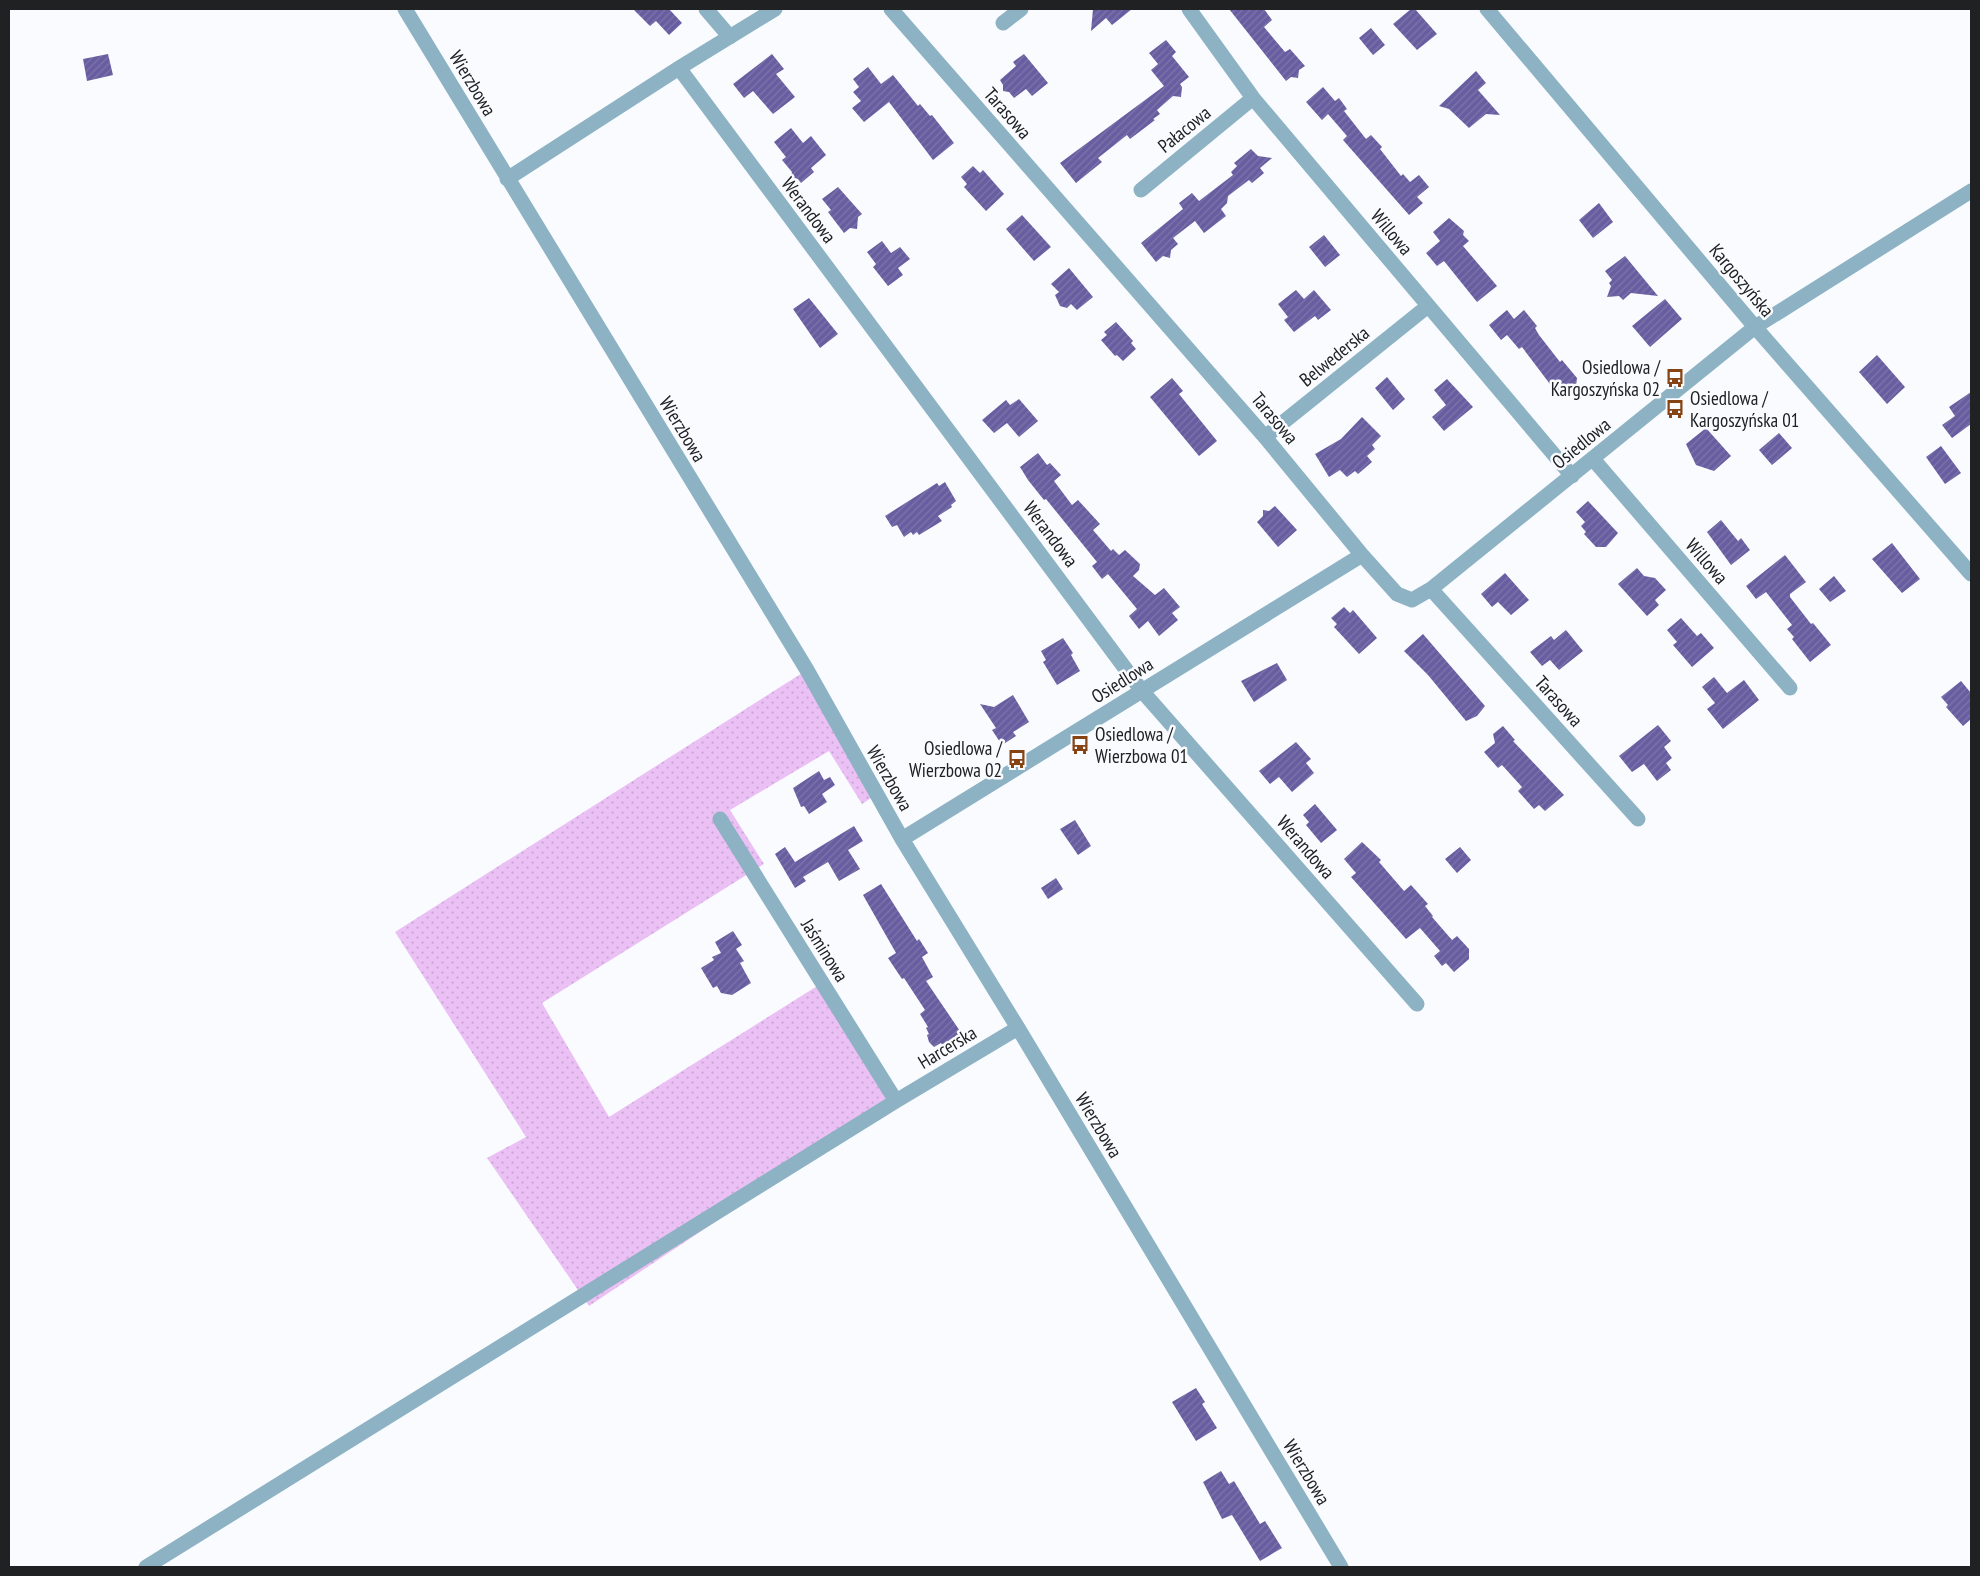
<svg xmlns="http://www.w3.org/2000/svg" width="1980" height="1576" viewBox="0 0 1980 1576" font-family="'PT Sans Narrow',sans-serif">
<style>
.grass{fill:url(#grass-dots)}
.building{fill:url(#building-hatch)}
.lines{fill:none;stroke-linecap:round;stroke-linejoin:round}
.minor{stroke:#8db2c3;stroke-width:15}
.labels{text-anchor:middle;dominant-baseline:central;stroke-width:5;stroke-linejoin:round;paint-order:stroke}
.street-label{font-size:19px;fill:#202122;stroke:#f9fbff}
.poi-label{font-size:19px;fill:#202122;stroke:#f9fbff;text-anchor:end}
</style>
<defs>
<pattern id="grass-dots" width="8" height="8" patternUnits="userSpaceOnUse" patternTransform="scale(1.25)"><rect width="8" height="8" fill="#ebc0f5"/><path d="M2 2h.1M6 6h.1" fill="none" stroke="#c9a5d2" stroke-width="1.8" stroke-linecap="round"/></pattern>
<pattern id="building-hatch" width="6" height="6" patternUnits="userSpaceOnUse" patternTransform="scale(1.25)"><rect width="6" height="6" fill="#685da1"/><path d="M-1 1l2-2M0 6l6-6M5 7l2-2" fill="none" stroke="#7d75a8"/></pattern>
</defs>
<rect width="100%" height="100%" fill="#f9fbff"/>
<path class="grass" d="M 807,670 L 877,794 L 862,804 L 829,751 L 730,810 L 764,864 L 542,1003 L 609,1117 L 822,983 L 896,1101 L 589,1306 L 487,1158 L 526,1137 L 395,932 Z"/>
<path class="building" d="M 633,9 L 669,9 L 682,23 L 669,35 L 656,21 L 650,26 Z
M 1093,9 L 1132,9 L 1112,25 L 1106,18 L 1091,31 Z
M 1229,9 L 1264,9 L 1272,20 L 1264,27 L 1285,52 L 1290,49 L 1305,66 L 1299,70 L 1298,78 L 1291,77 L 1286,81 Z
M 1411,9 L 1415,9 L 1437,34 L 1417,50 L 1393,24 Z
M 1371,28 L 1385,45 L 1373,55 L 1359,38 Z
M 1166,40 L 1176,52 L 1172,56 L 1189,77 L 1180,84 L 1182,87 L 1181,97 L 1173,96 L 1157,110 L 1160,114 L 1153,119 L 1155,120 L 1130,139 L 1127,135 L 1098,158 L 1102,162 L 1076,183 L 1060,163 L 1164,86 L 1151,70 L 1158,64 L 1149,53 Z
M 108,54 L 113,75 L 87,81 L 83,59 Z
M 772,54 L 784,69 L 776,74 L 795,97 L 773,114 L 753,91 L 744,98 L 733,84 Z
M 1024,54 L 1048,83 L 1032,96 L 1026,89 L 1014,98 L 1009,92 L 1003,91 L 1003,85 L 1000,80 L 1016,66 L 1013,62 Z
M 868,67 L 881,84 L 893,75 L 918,106 L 920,104 L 930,116 L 932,115 L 954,143 L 933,160 L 889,102 L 864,122 L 852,108 L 861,101 L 853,92 L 859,87 L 853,79 Z
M 1476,71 L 1486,83 L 1478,90 L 1500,115 L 1486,114 L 1469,128 L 1449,109 L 1439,106 Z
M 1323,87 L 1335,101 L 1339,98 L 1347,109 L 1344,111 L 1366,139 L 1371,135 L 1382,147 L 1380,149 L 1401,176 L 1403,174 L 1410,182 L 1419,175 L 1429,187 L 1417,197 L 1423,203 L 1409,215 L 1343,140 L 1347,136 L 1328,114 L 1322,120 L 1306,102 Z
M 791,128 L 803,143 L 811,136 L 826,155 L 811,168 L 814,172 L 801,183 L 798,179 L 790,178 L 792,172 L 782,160 L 786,157 L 774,142 Z
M 1251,149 L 1258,156 L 1272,158 L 1260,168 L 1264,173 L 1252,183 L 1249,180 L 1228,196 L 1227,203 L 1221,209 L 1226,216 L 1204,233 L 1195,221 L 1173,238 L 1178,244 L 1171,250 L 1170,258 L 1163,256 L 1156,262 L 1141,243 L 1183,209 L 1179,203 L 1192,193 L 1199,201 L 1233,175 L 1231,172 L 1237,166 L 1234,163 Z
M 973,166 L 980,173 L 983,170 L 1004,194 L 986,211 L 964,187 L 967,184 L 961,177 Z
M 838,187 L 862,214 L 858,217 L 857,229 L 850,228 L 844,233 L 828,212 L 831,210 L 822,199 Z
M 1599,203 L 1613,222 L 1593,238 L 1579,220 Z
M 1022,215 L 1051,247 L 1034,261 L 1006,229 Z
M 1449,218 L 1464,231 L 1463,235 L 1469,241 L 1463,246 L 1497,286 L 1477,302 L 1444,261 L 1437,266 L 1426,253 L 1440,241 L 1433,232 Z
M 1324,235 L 1340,255 L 1325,267 L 1309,247 Z
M 882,241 L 891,253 L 900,247 L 910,259 L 898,268 L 903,275 L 888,286 L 873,267 L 876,264 L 867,252 Z
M 1625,256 L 1658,296 L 1631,293 L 1623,300 L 1619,296 L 1607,297 L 1611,286 L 1609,283 L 1612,280 L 1605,271 Z
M 1069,268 L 1093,297 L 1077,310 L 1071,304 L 1067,308 L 1060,306 L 1055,295 L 1059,292 L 1051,284 Z
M 1296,290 L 1304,299 L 1314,290 L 1331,310 L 1318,320 L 1315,316 L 1294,332 L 1284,320 L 1288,317 L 1278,304 Z
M 809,298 L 838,334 L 820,348 L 793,309 Z
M 1665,299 L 1682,319 L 1650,347 L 1632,326 Z
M 1507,310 L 1514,319 L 1524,310 L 1537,326 L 1535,328 L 1539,335 L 1560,362 L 1562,360 L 1577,378 L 1576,387 L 1569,387 L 1559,396 L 1522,347 L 1519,349 L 1507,335 L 1501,340 L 1489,325 Z
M 1116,322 L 1133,341 L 1131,343 L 1136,349 L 1123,361 L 1117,355 L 1115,356 L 1101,340 L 1107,335 L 1104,332 Z
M 1877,355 L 1905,387 L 1887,404 L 1859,372 Z
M 1387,377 L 1405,399 L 1393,410 L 1375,388 Z
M 1172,378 L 1183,391 L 1179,394 L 1217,441 L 1199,456 L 1150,397 Z
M 1447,379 L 1473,407 L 1444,431 L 1432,417 L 1446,405 L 1434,390 Z
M 1971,392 L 1971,424 L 1952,438 L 1942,425 L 1955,416 L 1949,407 Z
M 1019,399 L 1038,421 L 1019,437 L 1007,423 L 994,433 L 982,420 L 1006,400 L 1010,405 Z
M 1362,417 L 1381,436 L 1372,445 L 1375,449 L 1367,456 L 1372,462 L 1358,474 L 1355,471 L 1347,477 L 1340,470 L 1329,477 L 1315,454 L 1341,439 Z
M 1706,428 L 1731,456 L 1714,471 L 1696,465 L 1686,444 Z
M 1779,433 L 1792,448 L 1772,465 L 1759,450 Z
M 1941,446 L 1961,473 L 1945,484 L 1926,457 Z
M 1038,453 L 1047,465 L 1050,463 L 1061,475 L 1054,481 L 1072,505 L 1078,500 L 1100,524 L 1093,530 L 1111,551 L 1113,549 L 1119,555 L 1125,550 L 1140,564 L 1139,570 L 1133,576 L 1155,595 L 1164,588 L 1180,607 L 1172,613 L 1178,620 L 1159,636 L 1148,621 L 1139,629 L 1129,616 L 1137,609 L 1108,574 L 1102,579 L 1092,566 L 1097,562 L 1046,499 L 1044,500 L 1028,480 L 1020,467 Z
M 945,482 L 956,501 L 951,505 L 952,507 L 938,516 L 942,521 L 919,535 L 917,532 L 913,535 L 911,532 L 904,537 L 897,525 L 892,527 L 885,516 L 937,483 L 939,486 Z
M 1588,501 L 1618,533 L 1606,547 L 1596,547 L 1584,534 L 1586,532 L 1581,526 L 1585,522 L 1576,512 Z
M 1275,506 L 1297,530 L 1278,547 L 1257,522 L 1263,516 L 1263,510 L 1269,511 Z
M 1721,520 L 1738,541 L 1741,538 L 1750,550 L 1731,565 L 1707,532 Z
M 1892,543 L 1920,579 L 1902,593 L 1872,559 Z
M 1785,555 L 1806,582 L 1790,594 L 1790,597 L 1811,624 L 1813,623 L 1831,645 L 1810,662 L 1792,639 L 1794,637 L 1787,629 L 1792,625 L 1766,592 L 1756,599 L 1746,586 Z
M 1637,568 L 1644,576 L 1655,578 L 1666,590 L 1655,600 L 1659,605 L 1647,616 L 1618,584 Z
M 1505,573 L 1529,600 L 1511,615 L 1498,602 L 1492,607 L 1481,594 Z
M 1834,576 L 1846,591 L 1830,602 L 1819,589 Z
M 1344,607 L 1350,613 L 1353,610 L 1377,638 L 1359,654 L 1334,627 L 1337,624 L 1331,618 Z
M 1681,618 L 1697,636 L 1701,633 L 1714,648 L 1692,667 L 1673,645 L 1677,642 L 1667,630 Z
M 1566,630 L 1583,651 L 1559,670 L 1550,660 L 1542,666 L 1530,652 L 1551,636 L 1554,640 Z
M 1423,634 L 1485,706 L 1477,716 L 1466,721 L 1428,675 L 1404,651 Z
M 1063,638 L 1073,653 L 1071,655 L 1080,671 L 1057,685 L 1043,662 L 1046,660 L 1041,651 Z
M 1277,663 L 1287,680 L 1254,702 L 1241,681 Z
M 1714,677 L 1727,693 L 1744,680 L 1759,700 L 1723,729 L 1707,709 L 1715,703 L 1702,687 Z
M 1961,681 L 1971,693 L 1971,719 L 1963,726 L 1946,707 L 1948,705 L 1941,697 Z
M 1013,695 L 1029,722 L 1013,732 L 1016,736 L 1002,745 L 992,730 L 996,728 L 980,704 L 994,707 Z
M 1658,725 L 1671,741 L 1664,747 L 1672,758 L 1666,763 L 1671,770 L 1657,781 L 1644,764 L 1632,772 L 1619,756 Z
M 1503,726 L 1515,740 L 1513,741 L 1564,795 L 1545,811 L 1539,805 L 1534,809 L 1518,791 L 1522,787 L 1502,765 L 1498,768 L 1484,752 L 1495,743 L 1493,734 Z
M 1296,742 L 1311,759 L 1306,763 L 1314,773 L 1292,792 L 1279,777 L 1270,784 L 1259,771 Z
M 819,771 L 824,780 L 830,777 L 835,785 L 822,794 L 827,802 L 809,814 L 804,806 L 801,807 L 793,788 Z
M 1315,804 L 1337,830 L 1321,843 L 1306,825 L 1309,822 L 1303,815 Z
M 1075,820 L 1091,846 L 1078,855 L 1060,829 Z
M 854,826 L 863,841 L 848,850 L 860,869 L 839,881 L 828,862 L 803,877 L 806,881 L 795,888 L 775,854 L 785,847 L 795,862 Z
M 1362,842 L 1381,860 L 1379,862 L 1404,891 L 1411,885 L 1428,904 L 1425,906 L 1433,916 L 1432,917 L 1452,940 L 1457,936 L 1469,949 L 1469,959 L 1454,972 L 1446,963 L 1442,966 L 1434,956 L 1440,951 L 1420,928 L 1406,939 L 1351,877 L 1356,873 L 1344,859 Z
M 1460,847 L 1471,860 L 1457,873 L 1445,859 Z
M 1056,878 L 1063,889 L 1048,899 L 1041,888 Z
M 881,884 L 917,941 L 919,939 L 928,953 L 922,957 L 933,977 L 926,981 L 964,1037 L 945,1048 L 941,1043 L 934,1047 L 929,1042 L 927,1035 L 929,1034 L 926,1028 L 928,1027 L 920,1014 L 925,1010 L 904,978 L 902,979 L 888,958 L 896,953 L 863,895 Z
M 733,931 L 742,945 L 736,949 L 744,961 L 740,963 L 751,983 L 732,995 L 721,993 L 717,986 L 713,988 L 701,968 L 714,960 L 712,957 L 721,953 L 715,942 Z
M 1196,1388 L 1205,1402 L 1202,1404 L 1217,1428 L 1196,1441 L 1172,1402 Z
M 1221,1471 L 1229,1484 L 1234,1481 L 1260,1524 L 1265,1521 L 1282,1548 L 1260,1561 L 1232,1515 L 1222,1519 L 1203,1482 Z"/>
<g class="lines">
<path class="minor" d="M 405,9 L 807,670 L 902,839 L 1018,1028 L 1341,1567
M 706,9 L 730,37
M 891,9 L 1265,437 L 1362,555 L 1397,594 L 1412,600 L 1431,589 L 1755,327 L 1971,191
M 1189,9 L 1253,98 L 1572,476
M 1487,9 L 1755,327 L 1971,574
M 1003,23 L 1021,9
M 679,68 L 1142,691 L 1417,1004
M 507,179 L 679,68 L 775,9
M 1141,190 L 1253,98
M 1265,437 L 1428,306
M 1593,459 L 1790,688
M 1431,589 L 1638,819
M 720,819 L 896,1101
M 902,839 L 1362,555
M 146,1567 L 896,1101 L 1018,1028"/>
</g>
<defs>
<g id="bus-bare" transform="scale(1.5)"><path d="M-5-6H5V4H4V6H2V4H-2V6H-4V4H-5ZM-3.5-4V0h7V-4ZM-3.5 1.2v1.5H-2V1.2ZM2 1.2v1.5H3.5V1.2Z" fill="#864313" stroke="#f9fbff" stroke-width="2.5" paint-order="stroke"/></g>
</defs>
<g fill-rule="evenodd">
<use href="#bus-bare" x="1675" y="378"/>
<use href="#bus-bare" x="1675" y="409"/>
<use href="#bus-bare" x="1080" y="745"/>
<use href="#bus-bare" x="1017" y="759"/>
</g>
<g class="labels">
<g class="street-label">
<text transform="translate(473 83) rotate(59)">Wierzbowa</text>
<text transform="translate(1008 113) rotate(49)">Tarasowa</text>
<text transform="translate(1184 129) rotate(-39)">Pałacowa</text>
<text transform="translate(809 210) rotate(53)">Werandowa</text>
<text transform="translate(1392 232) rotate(50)">Willowa</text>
<text transform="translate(1742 280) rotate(50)">Kargoszyńska</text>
<text transform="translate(1334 356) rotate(-39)">Belwederska</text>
<text transform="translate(1275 418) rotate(50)">Tarasowa</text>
<text transform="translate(683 429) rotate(59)">Wierzbowa</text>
<text transform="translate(1581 443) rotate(-39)">Osiedlowa</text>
<text transform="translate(1051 534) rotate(53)">Werandowa</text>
<text transform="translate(1707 561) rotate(49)">Willowa</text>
<text transform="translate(1122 680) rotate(-32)">Osiedlowa</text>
<text transform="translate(1559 701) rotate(48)">Tarasowa</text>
<text transform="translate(890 778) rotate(60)">Wierzbowa</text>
<text transform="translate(1306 847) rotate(49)">Werandowa</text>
<text transform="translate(825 950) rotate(58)">Jaśminowa</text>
<text transform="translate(947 1047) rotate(-31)">Harcerska</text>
<text transform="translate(1099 1125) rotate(59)">Wierzbowa</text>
<text transform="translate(1307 1472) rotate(59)">Wierzbowa</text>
</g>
<g class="poi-label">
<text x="1660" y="367">Osiedlowa /<tspan x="1660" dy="22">Kargoszyńska 02</tspan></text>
<text x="1690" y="398" text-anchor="start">Osiedlowa /<tspan x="1690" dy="22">Kargoszyńska 01</tspan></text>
<text x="1095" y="734" text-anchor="start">Osiedlowa /<tspan x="1095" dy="22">Wierzbowa 01</tspan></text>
<text x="1002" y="748">Osiedlowa /<tspan x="1002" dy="22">Wierzbowa 02</tspan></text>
</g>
</g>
<rect width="1980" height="1576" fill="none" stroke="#202122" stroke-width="20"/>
</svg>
